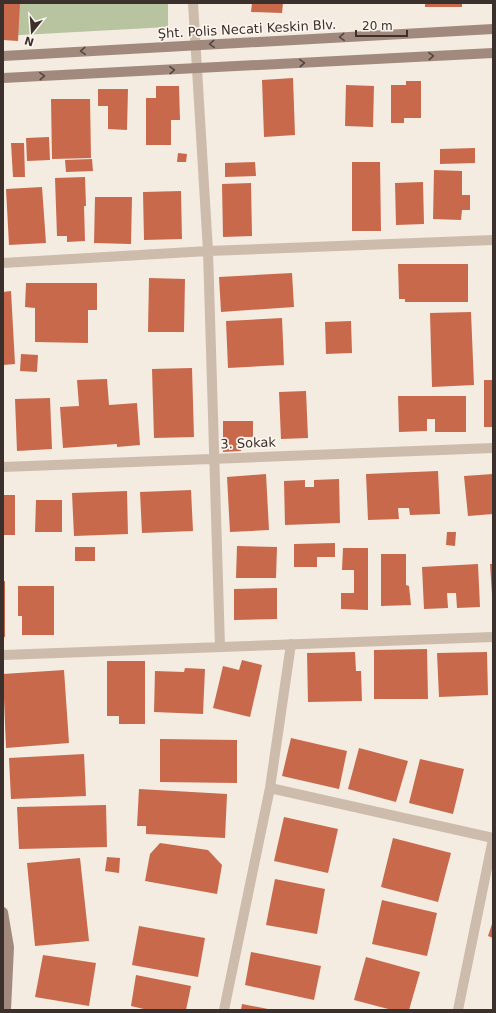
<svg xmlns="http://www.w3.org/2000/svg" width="496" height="1013" viewBox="0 0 496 1013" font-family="'DejaVu Sans',sans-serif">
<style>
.green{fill:#b8c4a0}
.building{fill:#c8694b}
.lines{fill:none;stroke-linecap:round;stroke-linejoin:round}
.street{stroke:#cdbbac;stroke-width:10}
.secondary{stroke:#a18a7d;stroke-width:10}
.oneway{stroke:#544640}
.labels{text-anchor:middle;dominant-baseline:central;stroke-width:3.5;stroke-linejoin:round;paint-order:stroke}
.street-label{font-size:13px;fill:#3b302b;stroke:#fbf5ee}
</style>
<rect width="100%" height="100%" fill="#f4ebe1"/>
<path class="green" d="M 3,3 L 168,3 L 168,27 L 3,36 Z"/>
<path class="building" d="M 3,3 L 20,3 L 18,41 L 3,40 Z
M 252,3 L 283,3 L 282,13 L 251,12 Z
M 425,3 L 462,3 L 462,7 L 425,7 Z
M 293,78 L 295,135 L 264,137 L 262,80 Z
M 406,81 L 421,81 L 421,118 L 404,118 L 404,123 L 391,123 L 391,85 L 406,85 Z
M 346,85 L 374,86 L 373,127 L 345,126 Z
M 156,86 L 179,86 L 180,120 L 171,120 L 171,145 L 146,145 L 146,98 L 156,98 Z
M 98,89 L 128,89 L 127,130 L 108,129 L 108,106 L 98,106 Z
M 51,99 L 90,99 L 91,158 L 52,159 Z
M 49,137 L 50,160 L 27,161 L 26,138 Z
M 11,143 L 24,143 L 25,177 L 13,177 Z
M 475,148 L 475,163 L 440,164 L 440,149 Z
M 178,153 L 187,154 L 186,162 L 177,162 Z
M 92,159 L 93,171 L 66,172 L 65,160 Z
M 255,162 L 256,176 L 225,177 L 225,163 Z
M 352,162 L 380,162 L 381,231 L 352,231 Z
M 434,170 L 462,171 L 462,195 L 470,195 L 470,210 L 462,210 L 461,220 L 433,219 Z
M 85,177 L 86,206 L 84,206 L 85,241 L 67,242 L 67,236 L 57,236 L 55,178 Z
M 423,182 L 424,224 L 396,225 L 395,183 Z
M 251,183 L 252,236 L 223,237 L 222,184 Z
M 42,187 L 46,243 L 9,245 L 6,189 Z
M 181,191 L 182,239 L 144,240 L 143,192 Z
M 95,197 L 132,197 L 131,244 L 94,243 Z
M 398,264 L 468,264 L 468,302 L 405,302 L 405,299 L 399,299 Z
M 292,273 L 294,307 L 221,312 L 219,277 Z
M 149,278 L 185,279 L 184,332 L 148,332 Z
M 26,283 L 97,283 L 97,310 L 88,310 L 88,343 L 35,342 L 35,308 L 25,307 Z
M 11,291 L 15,364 L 3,365 L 3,292 Z
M 471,312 L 474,385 L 432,387 L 430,313 Z
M 282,318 L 284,365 L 228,368 L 226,321 Z
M 351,321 L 352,353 L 326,354 L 325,322 Z
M 21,354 L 38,355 L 37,372 L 20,371 Z
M 192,368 L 194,437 L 154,438 L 152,369 Z
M 107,379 L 109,405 L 137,403 L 140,445 L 117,447 L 117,444 L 63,448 L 60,407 L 79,406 L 77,380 Z
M 484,380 L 493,380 L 493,427 L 484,427 Z
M 306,391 L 308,438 L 281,439 L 279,392 Z
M 398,396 L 466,396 L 466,432 L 435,432 L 435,419 L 427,419 L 427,431 L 399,432 Z
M 50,398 L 52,449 L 17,451 L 15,399 Z
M 223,421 L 253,421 L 253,437 L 240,437 L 241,451 L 223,452 Z
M 438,471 L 440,514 L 410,515 L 409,508 L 398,508 L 399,519 L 368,520 L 366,474 Z
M 266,474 L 269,530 L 230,532 L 227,477 Z
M 493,474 L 493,514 L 468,516 L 464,476 Z
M 339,479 L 340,523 L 285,525 L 284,481 L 305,480 L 305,487 L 314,487 L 314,480 Z
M 191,490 L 193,531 L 142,533 L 140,492 Z
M 127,491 L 128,534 L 74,536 L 72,493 Z
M 3,495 L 15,495 L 15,535 L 3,535 Z
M 36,500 L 62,500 L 62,532 L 35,532 Z
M 447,532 L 456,532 L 455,546 L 446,545 Z
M 335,543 L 335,557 L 317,557 L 317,567 L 294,567 L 294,544 Z
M 237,546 L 277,547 L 276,578 L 236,578 Z
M 75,547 L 95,547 L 95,561 L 75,561 Z
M 343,548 L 368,548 L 368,610 L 341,609 L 341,593 L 354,593 L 354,570 L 342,570 Z
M 381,554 L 406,554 L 406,585 L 409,586 L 411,605 L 381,606 Z
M 478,564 L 480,607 L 457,608 L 456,593 L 447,593 L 448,608 L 424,609 L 422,567 Z
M 490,564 L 493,564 L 493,594 L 492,594 Z
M 3,581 L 5,581 L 5,637 L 3,637 Z
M 18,586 L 54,586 L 54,635 L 22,635 L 22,616 L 18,616 Z
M 277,588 L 277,619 L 234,620 L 234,589 Z
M 427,649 L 428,699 L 374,699 L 374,650 Z
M 355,652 L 356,671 L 361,671 L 362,701 L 308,702 L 307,653 Z
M 487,652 L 488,695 L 439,697 L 437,653 Z
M 242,660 L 262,665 L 250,717 L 213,708 L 223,666 L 239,670 Z
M 107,661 L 145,661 L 145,724 L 119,724 L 119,716 L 107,716 Z
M 185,668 L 205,669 L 203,714 L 154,712 L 155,671 L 184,672 Z
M 64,670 L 69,743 L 6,748 L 3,674 Z
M 291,738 L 347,751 L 339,789 L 282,776 Z
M 160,739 L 237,740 L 237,783 L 160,782 Z
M 359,748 L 408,761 L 396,802 L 348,789 Z
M 84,754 L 86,796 L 11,799 L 9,758 Z
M 420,759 L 464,769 L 453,814 L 409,803 Z
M 139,789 L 227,794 L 225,838 L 146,834 L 146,826 L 137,826 Z
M 106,805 L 107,847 L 19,849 L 17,807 Z
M 284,817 L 338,829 L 328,873 L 274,861 Z
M 393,838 L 451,853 L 438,902 L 381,887 Z
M 160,843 L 208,850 L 222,865 L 217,894 L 145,881 L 150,854 Z
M 107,857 L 120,858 L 119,873 L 105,871 Z
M 80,858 L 89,941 L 35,946 L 27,863 Z
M 275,879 L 325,889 L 317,934 L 266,925 Z
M 382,900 L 437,913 L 427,956 L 372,944 Z
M 493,921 L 493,938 L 488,936 Z
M 139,926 L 205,938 L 198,977 L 132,965 Z
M 251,952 L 321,966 L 314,1000 L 245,985 Z
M 43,955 L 96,963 L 89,1006 L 35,997 Z
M 366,957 L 420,972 L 409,1010 L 392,1010 L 354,1000 Z
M 136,975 L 191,986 L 186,1010 L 148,1010 L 131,1006 Z
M 242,1004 L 268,1009 L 268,1010 L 241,1010 Z"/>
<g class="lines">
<path class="street" d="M 193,3 L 208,251 L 220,647
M 3,263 L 208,251 L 493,240
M 3,467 L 493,448
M 3,655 L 493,637
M 270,788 L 493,838
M 224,1010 L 270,788 L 291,644
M 458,1010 L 493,839"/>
<path class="secondary" d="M 3,56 L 493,29
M 3,78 L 493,53
M 3,912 L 9,947 L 6,1010"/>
</g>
<defs><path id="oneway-chevron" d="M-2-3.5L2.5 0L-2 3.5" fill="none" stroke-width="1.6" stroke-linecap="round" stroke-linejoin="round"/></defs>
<g class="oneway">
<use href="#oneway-chevron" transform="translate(342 37) rotate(177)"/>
<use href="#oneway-chevron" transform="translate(212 44) rotate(177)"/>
<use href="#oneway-chevron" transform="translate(83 51) rotate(177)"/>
<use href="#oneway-chevron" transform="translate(431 56) rotate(-3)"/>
<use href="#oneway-chevron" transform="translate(302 63) rotate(-3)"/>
<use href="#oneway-chevron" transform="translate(172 70) rotate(-3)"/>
<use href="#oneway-chevron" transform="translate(42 76) rotate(-3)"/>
</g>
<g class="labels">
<g class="street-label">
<text transform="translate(247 29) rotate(-3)">Şht. Polis Necati Keskin Blv.</text>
<text transform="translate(248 443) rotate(-2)">3. Sokak</text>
</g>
</g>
<rect width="496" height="1013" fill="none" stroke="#3b302b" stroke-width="8"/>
<g transform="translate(32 32) rotate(197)" stroke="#fbf5ee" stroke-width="3" paint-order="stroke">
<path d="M0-3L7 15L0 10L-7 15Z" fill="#3b302b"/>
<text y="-6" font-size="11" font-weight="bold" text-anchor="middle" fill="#3b302b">N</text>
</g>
<path d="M356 30v6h51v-6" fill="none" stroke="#3b302b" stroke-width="2"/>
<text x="362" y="30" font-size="12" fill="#3b302b" stroke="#fbf5ee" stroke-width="3" paint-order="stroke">20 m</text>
</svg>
